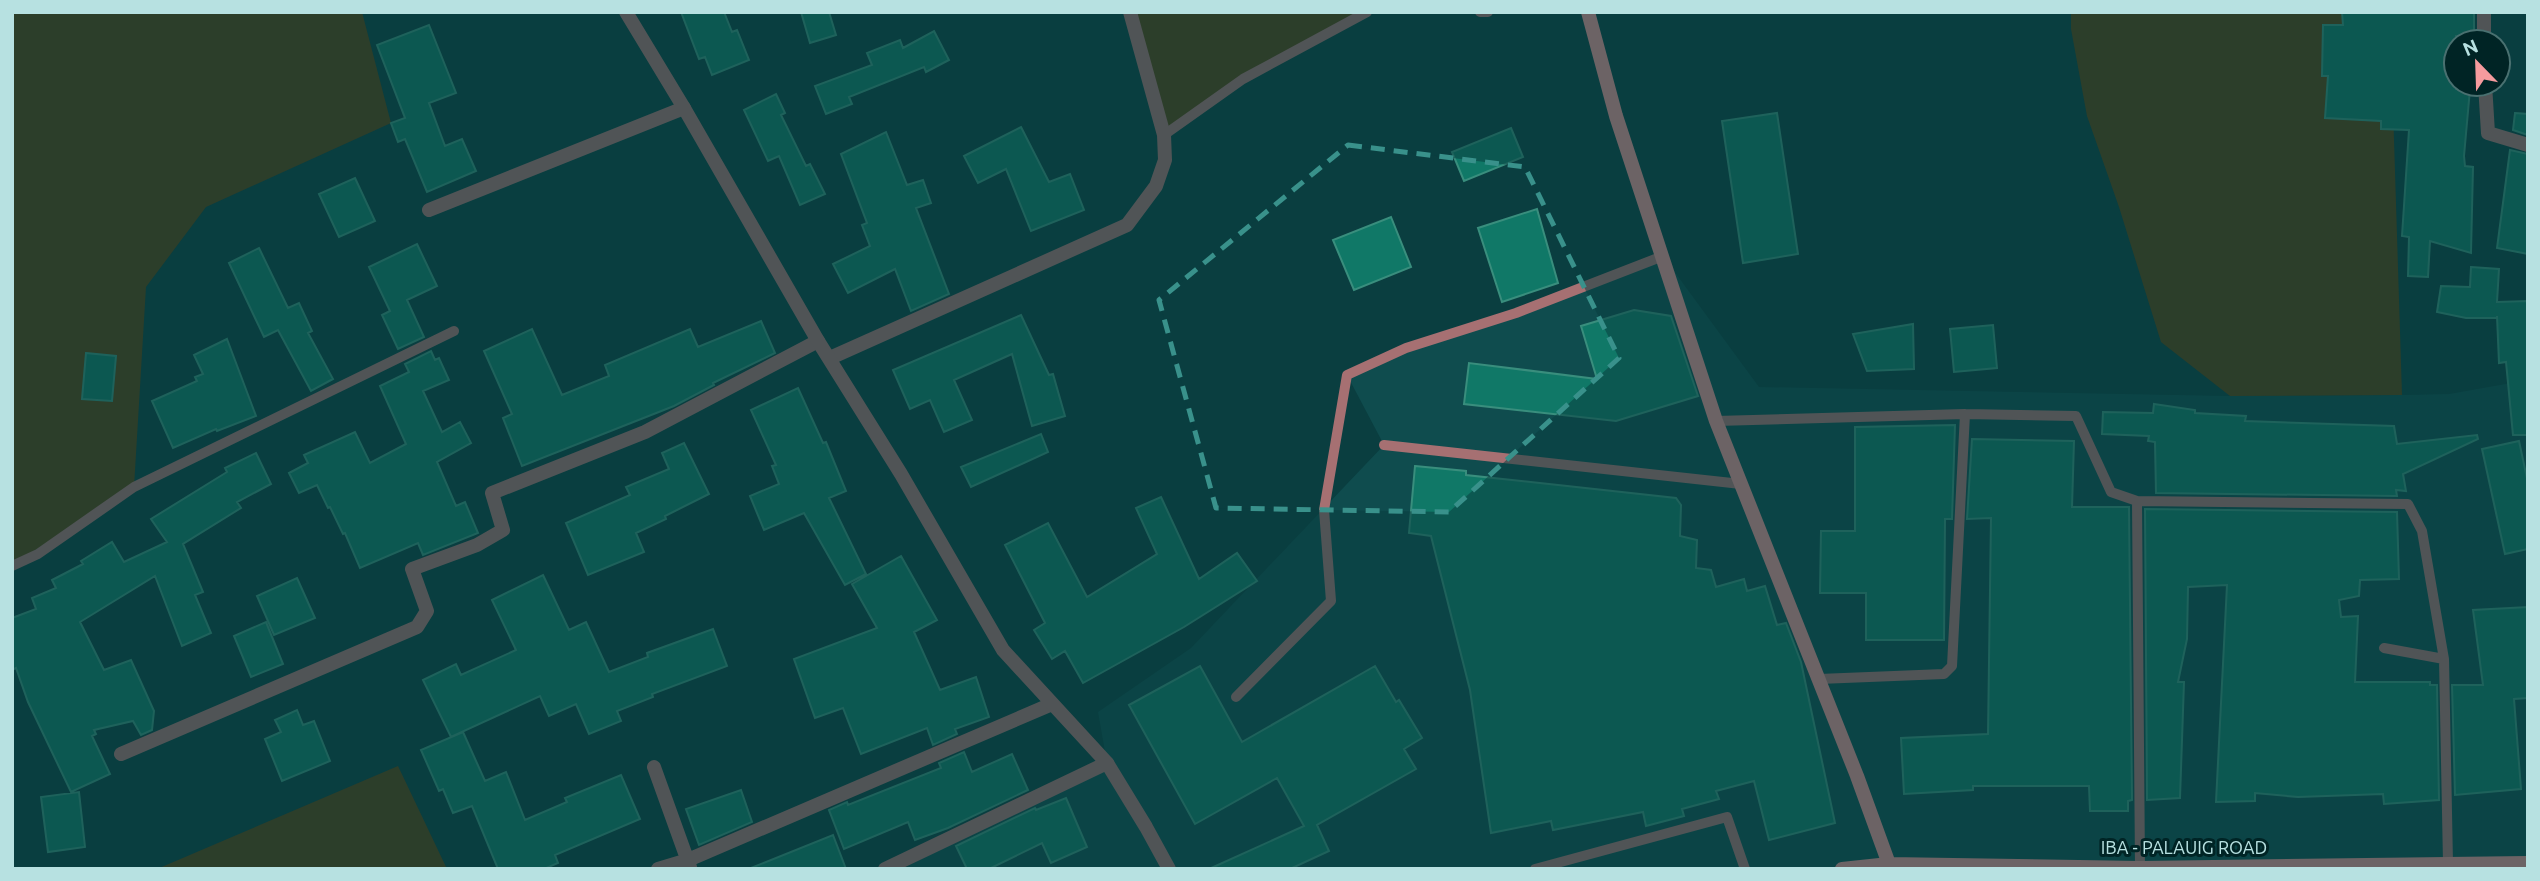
<svg xmlns="http://www.w3.org/2000/svg" width="2540" height="881" viewBox="0 0 2540 881" font-family="Ubuntu,sans-serif">
<style>
.built{fill:#0f4c4e}
.green{fill:#583e11}
.building{fill:#107867;stroke:#398e7d;stroke-width:2}
.lines{fill:none;stroke-linecap:round;stroke-linejoin:round}
.service{stroke:#a67072;stroke-width:10}
.minor{stroke:#a67072;stroke-width:14}
.tertiary{stroke:#a67072;stroke-width:14}
.secondary{stroke:#e49093;stroke-width:14}
.marked{fill:none;stroke:#39918b;stroke-width:5;stroke-dasharray:14 9;stroke-linejoin:round}
.labels{text-anchor:middle;dominant-baseline:central;stroke-width:6;stroke-linejoin:round;paint-order:stroke}
.street-label{font-size:18px;fill:#b7e1e1;stroke:#002425}
</style>
<rect width="100%" height="100%" fill="#0a3e40"/>
<path class="built" d="M 1663,256 L 1759,387 L 2230,396 L 2402,395 L 2449,394 L 2528,380 L 2528,869 L 902,869 L 1107,763 L 1098,712 L 1191,648 L 1384,445 L 1347,375 Z"/>
<path class="green" d="M 12,12 L 362,12 L 391,123 L 206,207 L 146,287 L 134,487 L 12,565 Z
M 1127,12 L 1367,12 L 1243,78 L 1164,135 Z
M 2071,12 L 2390,12 L 2402,395 L 2230,396 L 2161,342 L 2119,207 L 2087,116 L 2071,29 Z
M 398,766 L 447,869 L 157,869 Z"/>
<path class="building" d="M 681,12 L 724,12 L 732,32 L 737,30 L 749,60 L 712,75 L 705,57 L 699,59 Z
M 801,12 L 829,12 L 836,35 L 810,43 Z
M 2342,12 L 2474,12 L 2474,37 L 2456,36 L 2456,89 L 2470,89 L 2464,156 L 2465,166 L 2473,167 L 2471,253 L 2430,241 L 2428,277 L 2408,276 L 2409,237 L 2402,236 L 2409,130 L 2381,129 L 2381,121 L 2325,118 L 2328,76 L 2322,76 L 2323,25 L 2343,25 Z
M 429,25 L 456,93 L 429,103 L 445,146 L 462,139 L 476,171 L 427,192 L 405,139 L 398,142 L 391,123 L 405,118 L 377,45 Z
M 934,31 L 949,60 L 926,72 L 924,67 L 849,97 L 852,104 L 826,114 L 815,86 L 872,65 L 867,53 L 900,40 L 903,48 Z
M 776,94 L 785,113 L 781,115 L 806,166 L 810,164 L 825,194 L 800,205 L 779,156 L 768,161 L 744,110 Z
M 1777,113 L 1798,254 L 1743,263 L 1722,121 Z
M 2515,113 L 2528,114 L 2528,135 L 2513,130 Z
M 1021,127 L 1049,182 L 1070,174 L 1084,210 L 1031,231 L 1006,169 L 978,183 L 964,156 Z
M 1511,128 L 1523,157 L 1464,181 L 1452,152 Z
M 886,132 L 907,185 L 923,180 L 931,203 L 916,208 L 949,294 L 911,311 L 895,269 L 848,293 L 833,264 L 870,246 L 862,225 L 867,223 L 841,154 Z
M 2510,150 L 2528,154 L 2528,254 L 2497,248 Z
M 355,178 L 375,221 L 339,237 L 319,194 Z
M 1537,209 L 1558,283 L 1502,302 L 1478,228 Z
M 1391,217 L 1411,267 L 1354,290 L 1333,240 Z
M 417,244 L 437,286 L 407,300 L 424,337 L 398,349 L 382,315 L 390,311 L 369,267 Z
M 259,248 L 288,308 L 299,303 L 312,331 L 308,333 L 333,379 L 311,391 L 278,330 L 264,337 L 229,263 Z
M 2471,267 L 2499,269 L 2497,302 L 2528,301 L 2528,435 L 2513,435 L 2506,362 L 2499,363 L 2497,316 L 2497,318 L 2466,318 L 2437,312 L 2441,286 L 2470,287 Z
M 1634,310 L 1671,316 L 1698,396 L 1616,421 L 1464,404 L 1469,363 L 1597,379 L 1581,326 Z
M 1021,315 L 1049,375 L 1053,374 L 1065,416 L 1032,426 L 1012,354 L 954,380 L 972,420 L 944,432 L 930,400 L 910,409 L 893,370 Z
M 761,321 L 775,353 L 713,383 L 714,385 L 674,406 L 522,466 L 503,418 L 512,414 L 484,351 L 532,329 L 562,395 L 609,376 L 605,365 L 690,329 L 698,347 Z
M 1913,324 L 1914,369 L 1867,371 L 1853,334 Z
M 1993,325 L 1997,368 L 1954,372 L 1950,329 Z
M 227,339 L 256,416 L 217,431 L 216,429 L 173,448 L 152,401 L 197,381 L 195,377 L 203,374 L 194,355 Z
M 431,351 L 435,360 L 439,358 L 449,380 L 423,391 L 442,432 L 460,422 L 471,443 L 437,462 L 456,506 L 465,502 L 478,533 L 423,555 L 418,543 L 360,568 L 345,533 L 343,534 L 330,507 L 328,508 L 317,485 L 299,493 L 289,473 L 308,463 L 304,455 L 355,432 L 370,463 L 406,444 L 380,386 L 409,372 L 405,364 Z
M 86,353 L 116,356 L 112,401 L 82,399 Z
M 798,388 L 823,443 L 826,442 L 846,491 L 829,498 L 866,574 L 845,585 L 804,513 L 764,530 L 750,496 L 779,484 L 772,466 L 776,465 L 751,410 Z
M 2154,404 L 2195,410 L 2195,413 L 2246,416 L 2245,421 L 2394,426 L 2397,444 L 2477,435 L 2478,439 L 2403,474 L 2406,491 L 2396,490 L 2397,496 L 2156,493 L 2155,442 L 2148,441 L 2149,436 L 2102,434 L 2103,412 L 2153,413 Z
M 1955,425 L 1952,519 L 1945,519 L 1944,640 L 1866,640 L 1866,593 L 1820,593 L 1821,531 L 1855,531 L 1855,427 Z
M 1041,434 L 1048,452 L 971,487 L 961,467 Z
M 1972,439 L 2074,441 L 2072,507 L 2129,507 L 2132,800 L 2128,801 L 2128,811 L 2090,811 L 2089,786 L 1973,786 L 1973,790 L 1904,794 L 1901,738 L 1988,734 L 1991,518 L 1967,519 Z
M 2519,441 L 2528,483 L 2528,549 L 2505,554 L 2482,449 Z
M 684,443 L 709,494 L 665,516 L 666,519 L 636,533 L 644,552 L 588,575 L 566,523 L 630,495 L 626,487 L 669,469 L 662,453 Z
M 256,453 L 271,484 L 237,502 L 241,508 L 183,544 L 203,592 L 195,595 L 211,633 L 182,646 L 155,576 L 80,622 L 104,670 L 131,660 L 154,711 L 152,730 L 141,735 L 133,721 L 94,730 L 96,734 L 92,736 L 110,774 L 71,792 L 28,702 L 16,668 L 12,670 L 12,618 L 36,609 L 32,598 L 56,588 L 52,580 L 83,564 L 81,561 L 112,542 L 124,562 L 167,542 L 151,519 L 227,472 L 225,468 Z
M 1415,466 L 1466,471 L 1466,475 L 1676,498 L 1681,505 L 1680,536 L 1697,540 L 1696,568 L 1711,570 L 1716,587 L 1744,579 L 1747,591 L 1765,586 L 1777,625 L 1786,623 L 1801,662 L 1835,823 L 1769,840 L 1754,781 L 1716,791 L 1719,799 L 1682,809 L 1684,816 L 1646,826 L 1643,812 L 1553,830 L 1551,821 L 1491,833 L 1470,690 L 1431,536 L 1409,533 Z
M 1161,497 L 1199,579 L 1237,553 L 1257,581 L 1184,627 L 1083,683 L 1065,651 L 1052,659 L 1034,630 L 1045,623 L 1005,545 L 1048,523 L 1087,597 L 1157,554 L 1136,508 Z
M 2145,509 L 2397,512 L 2399,579 L 2360,580 L 2359,596 L 2339,600 L 2341,617 L 2358,616 L 2355,682 L 2430,682 L 2430,685 L 2437,685 L 2439,800 L 2384,804 L 2383,794 L 2298,797 L 2255,793 L 2255,801 L 2216,802 L 2227,585 L 2188,587 L 2187,639 L 2178,682 L 2184,682 L 2180,798 L 2147,800 Z
M 901,556 L 937,620 L 914,632 L 940,690 L 976,677 L 989,717 L 955,729 L 957,734 L 933,745 L 927,728 L 861,754 L 843,708 L 815,718 L 794,659 L 877,628 L 852,584 Z
M 543,575 L 569,630 L 586,622 L 609,672 L 648,657 L 647,653 L 713,629 L 727,666 L 652,694 L 653,697 L 617,711 L 621,721 L 589,734 L 576,704 L 549,716 L 540,696 L 451,737 L 423,680 L 456,664 L 461,675 L 516,650 L 492,600 Z
M 297,578 L 315,618 L 274,635 L 257,596 Z
M 2528,607 L 2528,698 L 2514,699 L 2521,789 L 2455,795 L 2452,685 L 2483,685 L 2473,610 Z
M 266,622 L 283,664 L 251,677 L 234,636 Z
M 1200,666 L 1242,742 L 1375,666 L 1396,702 L 1399,700 L 1422,738 L 1404,749 L 1416,769 L 1317,825 L 1329,851 L 1290,869 L 1209,869 L 1304,826 L 1277,778 L 1195,824 L 1129,705 Z
M 297,710 L 303,725 L 314,721 L 330,761 L 282,781 L 265,739 L 281,732 L 275,720 Z
M 463,732 L 485,781 L 506,772 L 525,820 L 567,802 L 565,798 L 621,775 L 640,819 L 555,855 L 558,863 L 544,869 L 498,869 L 472,806 L 453,813 L 443,789 L 439,791 L 421,750 Z
M 964,752 L 972,772 L 1012,754 L 1028,790 L 948,828 L 915,840 L 908,822 L 844,849 L 829,810 L 847,802 L 848,805 L 941,768 L 939,763 Z
M 741,790 L 752,822 L 699,845 L 686,809 Z
M 79,792 L 85,847 L 48,852 L 41,797 Z
M 1066,798 L 1087,847 L 1051,863 L 1042,843 L 989,869 L 967,869 L 956,846 L 1035,808 L 1036,810 Z
M 833,835 L 846,869 L 751,869 L 751,868 Z"/>
<g class="lines">
<path class="service" d="M 1480,12 L 1488,12
M 1164,135 L 1243,79 L 1367,12
M 1716,421 L 1965,414 L 2076,416 L 2111,492 L 2137,501 L 2408,504 L 2422,531 L 2444,659
M 1384,445 L 1741,484
M 2137,501 L 2140,868
M 12,566 L 38,554 L 134,487 L 454,331
M 2384,648 L 2444,659 L 2448,863
M 1819,679 L 1944,674 L 1952,666 L 1965,414
M 1236,697 L 1331,601 L 1324,510 L 1347,375 L 1406,348 L 1516,313 L 1663,256
M 1535,869 L 1727,817 L 1745,869"/>
<path class="minor" d="M 2484,12 L 2484,42
M 2485,84 L 2488,133 L 2528,145
M 429,210 L 684,108
M 830,358 L 1127,225 L 1156,186 L 1165,160 L 1164,135 L 1130,12
M 121,754 L 417,627 L 427,611 L 412,569 L 477,545 L 503,530 L 492,493 L 645,432 L 818,341
M 654,767 L 690,867
M 658,869 L 688,860 L 1052,704
M 885,869 L 1107,763"/>
<path class="tertiary" d="M 626,12 L 684,108 L 818,341 L 901,474 L 1003,650 L 1107,763 L 1146,827 L 1169,869"/>
<path class="secondary" d="M 1588,12 L 1616,116 L 1716,421 L 1857,776 L 1889,864
M 1842,869 L 1889,864 L 2140,868 L 2528,863"/>
</g>
<path d="M0 0H2540V881H0ZM 1348,145 L 1525,167 L 1619,358 L 1449,512 L 1216,508 L 1159,300 Z" fill="#0a3e40" fill-opacity=".55" fill-rule="evenodd"/>
<path class="marked" d="M 1348,145 L 1525,167 L 1619,358 L 1449,512 L 1216,508 L 1159,300 Z"/>
<g class="labels">
<g class="street-label">
<text x="2184" y="847">IBA - PALAUIG ROAD</text>
</g>
</g>
<rect width="2540" height="881" fill="none" stroke="#b7e1e1" stroke-width="28"/>
<g transform="translate(2477 63) rotate(337)"><circle r="33" fill="#002425" stroke="#497070" stroke-width="2"/>
<path d="M0-5L12 26L0 18L-12 26Z" fill="#f59b9e"/>
<text y="-10" font-size="19" font-weight="bold" text-anchor="middle" fill="#b7e1e1">N</text>
</g>
</svg>
